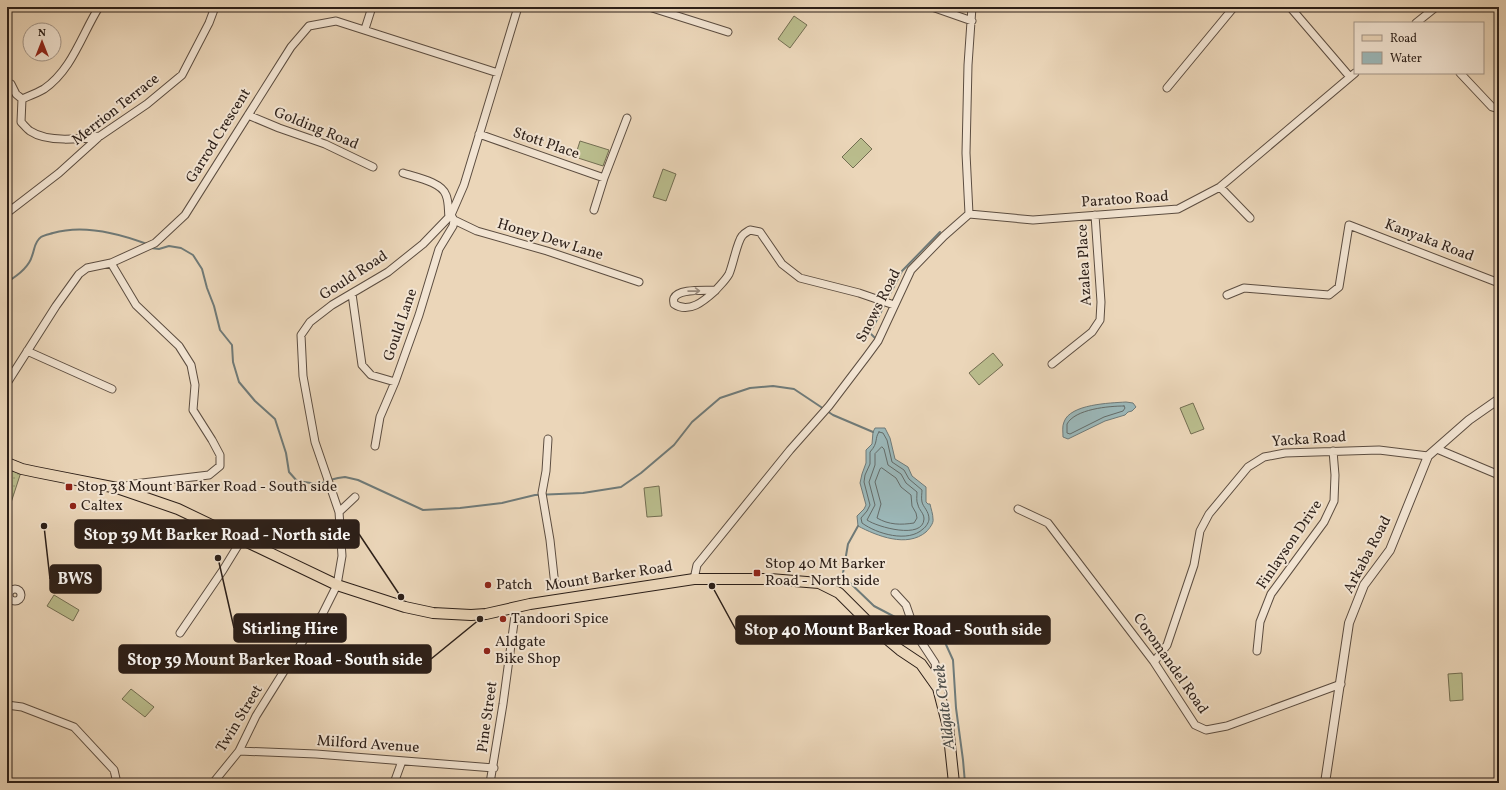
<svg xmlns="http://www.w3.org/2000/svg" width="1506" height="790" viewBox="0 0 1506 790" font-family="Vollkorn,serif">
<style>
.park{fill:url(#park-dots);stroke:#736e52}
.pitch{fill:#babd8d;stroke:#736e52}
.water{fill:#9bb7b8;stroke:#6f7a78}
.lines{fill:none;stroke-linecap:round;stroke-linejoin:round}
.shore{stroke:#646b68;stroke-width:1}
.stream{stroke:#6f7a78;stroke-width:2}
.minor-casing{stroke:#5c4d40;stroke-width:9}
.tertiary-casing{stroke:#5c4d40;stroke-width:10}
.primary-casing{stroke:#2c1f18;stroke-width:12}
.minor{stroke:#f2e4d2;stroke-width:7}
.tertiary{stroke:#f2e4d2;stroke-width:8}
.primary{stroke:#ebd6b9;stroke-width:10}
.oneway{stroke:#998b7e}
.poi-dot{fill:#8f2418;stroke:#f2e4d2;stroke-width:1.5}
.labels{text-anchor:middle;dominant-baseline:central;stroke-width:4;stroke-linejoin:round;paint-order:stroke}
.street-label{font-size:15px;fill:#2c1f18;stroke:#f2e4d2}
.poi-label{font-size:15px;fill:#2c1f18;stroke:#f2e4d2;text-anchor:start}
.water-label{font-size:16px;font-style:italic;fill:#4d4d48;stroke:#f2e4d2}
.leader{fill:none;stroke:#2c1f18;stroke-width:1.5}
.callout-dot{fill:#2c1f18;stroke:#f2e4d2;stroke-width:1.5}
.callout{fill:#2c1f18;stroke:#2c1f18;stroke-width:1.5}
.callout-label{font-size:16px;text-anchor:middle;font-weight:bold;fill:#fff}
</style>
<defs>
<pattern id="park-dots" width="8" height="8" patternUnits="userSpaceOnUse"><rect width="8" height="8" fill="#babd8d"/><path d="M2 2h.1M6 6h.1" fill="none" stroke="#a0a279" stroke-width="1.8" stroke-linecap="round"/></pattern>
</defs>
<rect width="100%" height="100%" fill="#ebd6b9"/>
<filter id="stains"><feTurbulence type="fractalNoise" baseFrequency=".005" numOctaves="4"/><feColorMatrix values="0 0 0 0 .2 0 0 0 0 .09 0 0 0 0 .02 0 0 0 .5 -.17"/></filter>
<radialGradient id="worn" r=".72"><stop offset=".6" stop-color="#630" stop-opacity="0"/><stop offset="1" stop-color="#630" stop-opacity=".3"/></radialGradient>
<path class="park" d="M 7,463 L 22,469 L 7,515 Z"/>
<path class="pitch" d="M 794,16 L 807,25 L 790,48 L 778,39 Z
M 861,138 L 872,149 L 853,168 L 842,157 Z
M 580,141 L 609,150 L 603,166 L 575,157 Z
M 663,169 L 676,174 L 666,201 L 653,197 Z
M 993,353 L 1003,365 L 979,385 L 969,373 Z
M 1193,403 L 1204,429 L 1191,434 L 1180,408 Z
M 659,486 L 662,516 L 647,517 L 644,488 Z
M 54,595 L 79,610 L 73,621 L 47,606 Z
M 1462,673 L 1463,700 L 1450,701 L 1448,674 Z
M 131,689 L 154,707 L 145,717 L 122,699 Z"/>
<path class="water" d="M 1126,402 L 1133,403 L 1136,407 L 1132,411 L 1128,412 L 1125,415 L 1105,421 L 1068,439 L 1063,437 C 1063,432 1062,426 1064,422 C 1070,404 1110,403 1126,402 Z
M 875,428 L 885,428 L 890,438 L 895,459 L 908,467 L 912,476 L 926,487 L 926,502 L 928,504 L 930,504 C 931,509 933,514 933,519 C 934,523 929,529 926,532 C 907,548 877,536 858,526 L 857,516 L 864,509 L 866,505 L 860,483 L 862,474 L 866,463 L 866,450 L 872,444 L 873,432 Z"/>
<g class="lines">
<path class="shore" d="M 1124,406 L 1125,408 L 1123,411 L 1104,417 L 1070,434 L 1067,433 L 1067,424 C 1075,409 1109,406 1124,406 Z
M 879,432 L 883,433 L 887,440 L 892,462 L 904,470 L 909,479 L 922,490 C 922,493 921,498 922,502 C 923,507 929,511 929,519 C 929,522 926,527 923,529 C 908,543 877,534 862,523 L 861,518 L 867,511 L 870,505 L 864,482 L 865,475 L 870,464 L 870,452 C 879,442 874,439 879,432 Z
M 882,447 L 884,449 L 888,465 L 901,474 L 906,483 L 917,492 C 917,496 916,501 918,505 C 919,510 924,513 924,519 C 923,540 877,527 867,520 L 875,505 L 869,482 L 875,465 L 875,454 Z
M 882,468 L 896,478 L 901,487 L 911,495 L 912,506 L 916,513 L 917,518 L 914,523 C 901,525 889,525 877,518 L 881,504 L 875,482 L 880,469 Z"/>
<path class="stream" d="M 151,248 L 159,249 L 169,246 L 181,248 L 193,255 L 202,269 L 207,288 L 214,306 L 220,330 L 232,345 L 233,362 L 239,382 L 255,401 L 275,419 L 286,453 L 289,472 L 297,481 L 318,484 L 326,482
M 7,282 C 17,276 29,267 32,256 C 35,249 34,242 41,237 C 44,235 50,234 53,233 C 83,224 118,233 147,244
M 888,298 L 902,271 L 940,232
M 877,340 L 870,333 L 884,306
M 827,411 L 833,415 L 873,432
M 330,480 L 338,478 L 345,477 L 358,480 L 423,510 L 460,508 L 502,503 L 535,495 L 583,493 L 621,487 L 641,473 L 674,445 L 692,422 L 720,398 L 750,388 L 773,386 L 794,389 L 824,409
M 858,526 L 848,544 L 843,573 L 847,580 L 874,606 L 895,617 L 909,618
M 913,619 L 930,621 L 938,627 L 953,660 L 956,708 L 963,760 L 965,783"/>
<g class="minor-casing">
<path id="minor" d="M 649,7 L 728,32
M 932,7 L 972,21
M 1290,7 L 1350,77
M 1416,23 L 1436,7
M 365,29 L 372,7
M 1460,73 L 1492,107 L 1499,109
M 11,84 L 16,94 L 22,99 L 21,122 C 24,125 27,129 30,131 C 48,143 80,139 100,136
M 1167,88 L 1234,7
M 22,99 C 29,96 37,93 44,89 C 72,70 82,34 99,7
M 248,115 L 279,128 L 325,144 L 373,167
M 479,134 L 604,178 L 627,118
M 403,173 C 415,177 442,182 446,195 C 449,202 448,210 449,217
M 1220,187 L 1250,218
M 594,210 L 604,178
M 7,213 L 59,173 L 100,136 L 147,104 L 182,75 L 209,23 L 215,7
M 969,214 L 1033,220 L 1178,209 L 1220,187 L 1355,73
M 454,220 L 477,231 L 547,251 L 639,282
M 111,263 L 136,305 L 179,346 L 191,365 L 195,385 L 193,410 L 212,440 L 220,455 L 220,466 L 209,475 L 134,484 L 118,488
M 715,290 C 706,291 679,288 674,298 C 673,300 674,302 674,304 C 689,314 704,301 715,291 C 720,285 725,281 729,274 C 733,265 737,242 742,236 C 744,233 747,232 750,230 L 760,232 L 782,264 L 800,278 L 859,293 L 894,305
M 352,294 L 362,365 L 371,375 L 395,382
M 1227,295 L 1244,288 L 1329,295 L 1339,287 L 1349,225 L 1499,283
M 27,351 L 112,389
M 1052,364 L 1092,332 L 1100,320 L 1101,302 L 1095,215
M 7,383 L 56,306 L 79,274 L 87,268 L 111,263 L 155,243 L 185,215 L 291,47 L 309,26 L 336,21 L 498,73
M 548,439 L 546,471 L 542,493 L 550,540 L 555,586
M 375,446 L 380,417 L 395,382 L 419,315 L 439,249 L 453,226 L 454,220 L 451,215
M 1437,449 L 1499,475
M 1018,509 L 1048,523 L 1154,662 L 1195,725 L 1206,730 L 1227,726 L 1341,684
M 339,512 L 355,497
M 694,579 L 697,565 L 790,450 L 829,406 L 867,356 L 878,341 L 911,270 L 944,236 L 969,214 L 966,153 L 968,65 L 972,7
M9 595a6 6 0 1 1 12 0a6 6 0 1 1-12 0Z
M 895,593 L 906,605 L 916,634 L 935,663 L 938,686
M 180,633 L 223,570 L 242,539
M 1257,651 L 1260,622 L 1271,594 L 1324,522 L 1334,501 L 1335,475 L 1333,451
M 1154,662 L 1167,645 L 1194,565 L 1200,531 L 1209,514 L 1248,467 L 1264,457 L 1285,453 L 1379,450 L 1428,456
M 7,705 L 22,707 L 74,727 L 114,770 L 117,783
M 239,751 L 316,754 L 494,768
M 213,783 L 239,751 L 256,716 L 311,628 L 322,615 L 337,585 L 342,556 L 339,512 L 315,442 L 303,376 L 301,335 L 310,322 L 332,305 L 388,272 L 423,244 L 451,215 L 464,185 L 518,7
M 394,783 L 402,761
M 490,783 L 503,704 L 516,608"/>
</g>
<g class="tertiary-casing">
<path id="tertiary" d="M 1325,783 L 1349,623 L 1364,585 L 1390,550 L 1428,456 L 1469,420 L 1499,399"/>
</g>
<g class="primary-casing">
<path id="primary" d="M 7,463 L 22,469 L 36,472 L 117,488 L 178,509 L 337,585 L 405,607 L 433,613 L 471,615 L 486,614 L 530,604 L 694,579 L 770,579 L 819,583 L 839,593 L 876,630 L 900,650 L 921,664 L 938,688 L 948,727 L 954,783"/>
</g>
<use href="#minor" class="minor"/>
<use href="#tertiary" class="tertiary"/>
<use href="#primary" class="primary"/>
</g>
<defs><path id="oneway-shaft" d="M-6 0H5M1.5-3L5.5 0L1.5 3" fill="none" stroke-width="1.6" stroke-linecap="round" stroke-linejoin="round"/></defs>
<use class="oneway" href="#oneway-shaft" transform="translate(694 291) rotate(-1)"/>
<g class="poi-dot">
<rect x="65" y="483" width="8" height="8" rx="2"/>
<circle cx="73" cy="506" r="4"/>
<rect x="753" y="569" width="8" height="8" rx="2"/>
<circle cx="488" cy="585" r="4"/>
<circle cx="503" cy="619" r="4"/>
<circle cx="487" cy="651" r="4"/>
</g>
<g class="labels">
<g class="street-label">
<text transform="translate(116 110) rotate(-38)">Merrion Terrace</text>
<text transform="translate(316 129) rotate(22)">Golding Road</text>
<text transform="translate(219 136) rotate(-58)">Garrod Crescent</text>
<text transform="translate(546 144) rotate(19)">Stott Place</text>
<text transform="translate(1125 200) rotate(-4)">Paratoo Road</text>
<text transform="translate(550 240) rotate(17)">Honey Dew Lane</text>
<text transform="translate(1429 241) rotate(21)">Kanyaka Road</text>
<text transform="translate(1085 265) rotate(-93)">Azalea Place</text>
<text transform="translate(354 276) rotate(-33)">Gould Road</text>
<text transform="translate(879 306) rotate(-63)">Snows Road</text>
<text transform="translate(401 325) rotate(-71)">Gould Lane</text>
<text transform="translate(1309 440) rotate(-4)">Yacka Road</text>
<text transform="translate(1290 545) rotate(-56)">Finlayson Drive</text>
<text transform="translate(1368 555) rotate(-62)">Arkaba Road</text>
<text transform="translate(609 577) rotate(-9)">Mount Barker Road</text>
<text transform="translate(1170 664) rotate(55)">Coromandel Road</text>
<text transform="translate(488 717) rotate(-82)">Pine Street</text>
<text transform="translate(240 719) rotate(-59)">Twin Street</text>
<text transform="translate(368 745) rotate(4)">Milford Avenue</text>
</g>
<g class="poi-label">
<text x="77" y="487">Stop 38 Mount Barker Road - South side</text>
<text x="81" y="506">Caltex</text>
<text x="765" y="564">Stop 40 Mt Barker<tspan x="765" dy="17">Road - North side</tspan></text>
<text x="496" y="585">Patch</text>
<text x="511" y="619">Tandoori Spice</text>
<text x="495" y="642">Aldgate<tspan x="495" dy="17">Bike Shop</tspan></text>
</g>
<g class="water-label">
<text transform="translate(945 707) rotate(-97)">Aldgate Creek</text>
</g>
</g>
<path class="leader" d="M401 597L359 534M44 526L50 579M218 558L234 628M712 586L736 630M480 619L431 659"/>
<g class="callout-dot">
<circle cx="401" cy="597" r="4"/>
<circle cx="44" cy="526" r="4"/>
<circle cx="218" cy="558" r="4"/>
<circle cx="712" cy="586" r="4"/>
<circle cx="480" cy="619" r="4"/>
</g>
<g class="callout">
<rect x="75" y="520" width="284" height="28" rx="4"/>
<rect x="50" y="565" width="51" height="28" rx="4"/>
<rect x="234" y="614" width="112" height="28" rx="4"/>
<rect x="736" y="616" width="314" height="28" rx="4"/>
<rect x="119" y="645" width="312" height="28" rx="4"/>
</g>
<g class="callout-label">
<text x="217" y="540">Stop 39 Mt Barker Road - North side</text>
<text x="75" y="584">BWS</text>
<text x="290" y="634">Stirling Hire</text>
<text x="893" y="635">Stop 40 Mount Barker Road - South side</text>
<text x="275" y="665">Stop 39 Mount Barker Road - South side</text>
</g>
<rect width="1506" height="790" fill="none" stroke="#ebd6b9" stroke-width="24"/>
<rect x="8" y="8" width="1490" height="774" fill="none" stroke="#2c1f18" stroke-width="2"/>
<rect x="12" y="12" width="1482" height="766" fill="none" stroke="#2c1f18"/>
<rect x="1354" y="22" width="130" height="52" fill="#f2e4d2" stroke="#a39588"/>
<rect x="1362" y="35" width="20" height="6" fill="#ebd6b9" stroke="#a39588"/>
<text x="1390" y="42" font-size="12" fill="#2c1f18">Road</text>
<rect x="1362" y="52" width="20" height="12" fill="#9bb7b8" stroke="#a39588"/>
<text x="1390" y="62" font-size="12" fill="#2c1f18">Water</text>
<g transform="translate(42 42)"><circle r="19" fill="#f2e4d2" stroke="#a39588"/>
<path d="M0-3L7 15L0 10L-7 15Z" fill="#8f2418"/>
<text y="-6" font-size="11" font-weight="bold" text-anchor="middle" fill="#2c1f18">N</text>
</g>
<rect width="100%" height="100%" filter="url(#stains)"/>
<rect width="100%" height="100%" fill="url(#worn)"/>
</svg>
